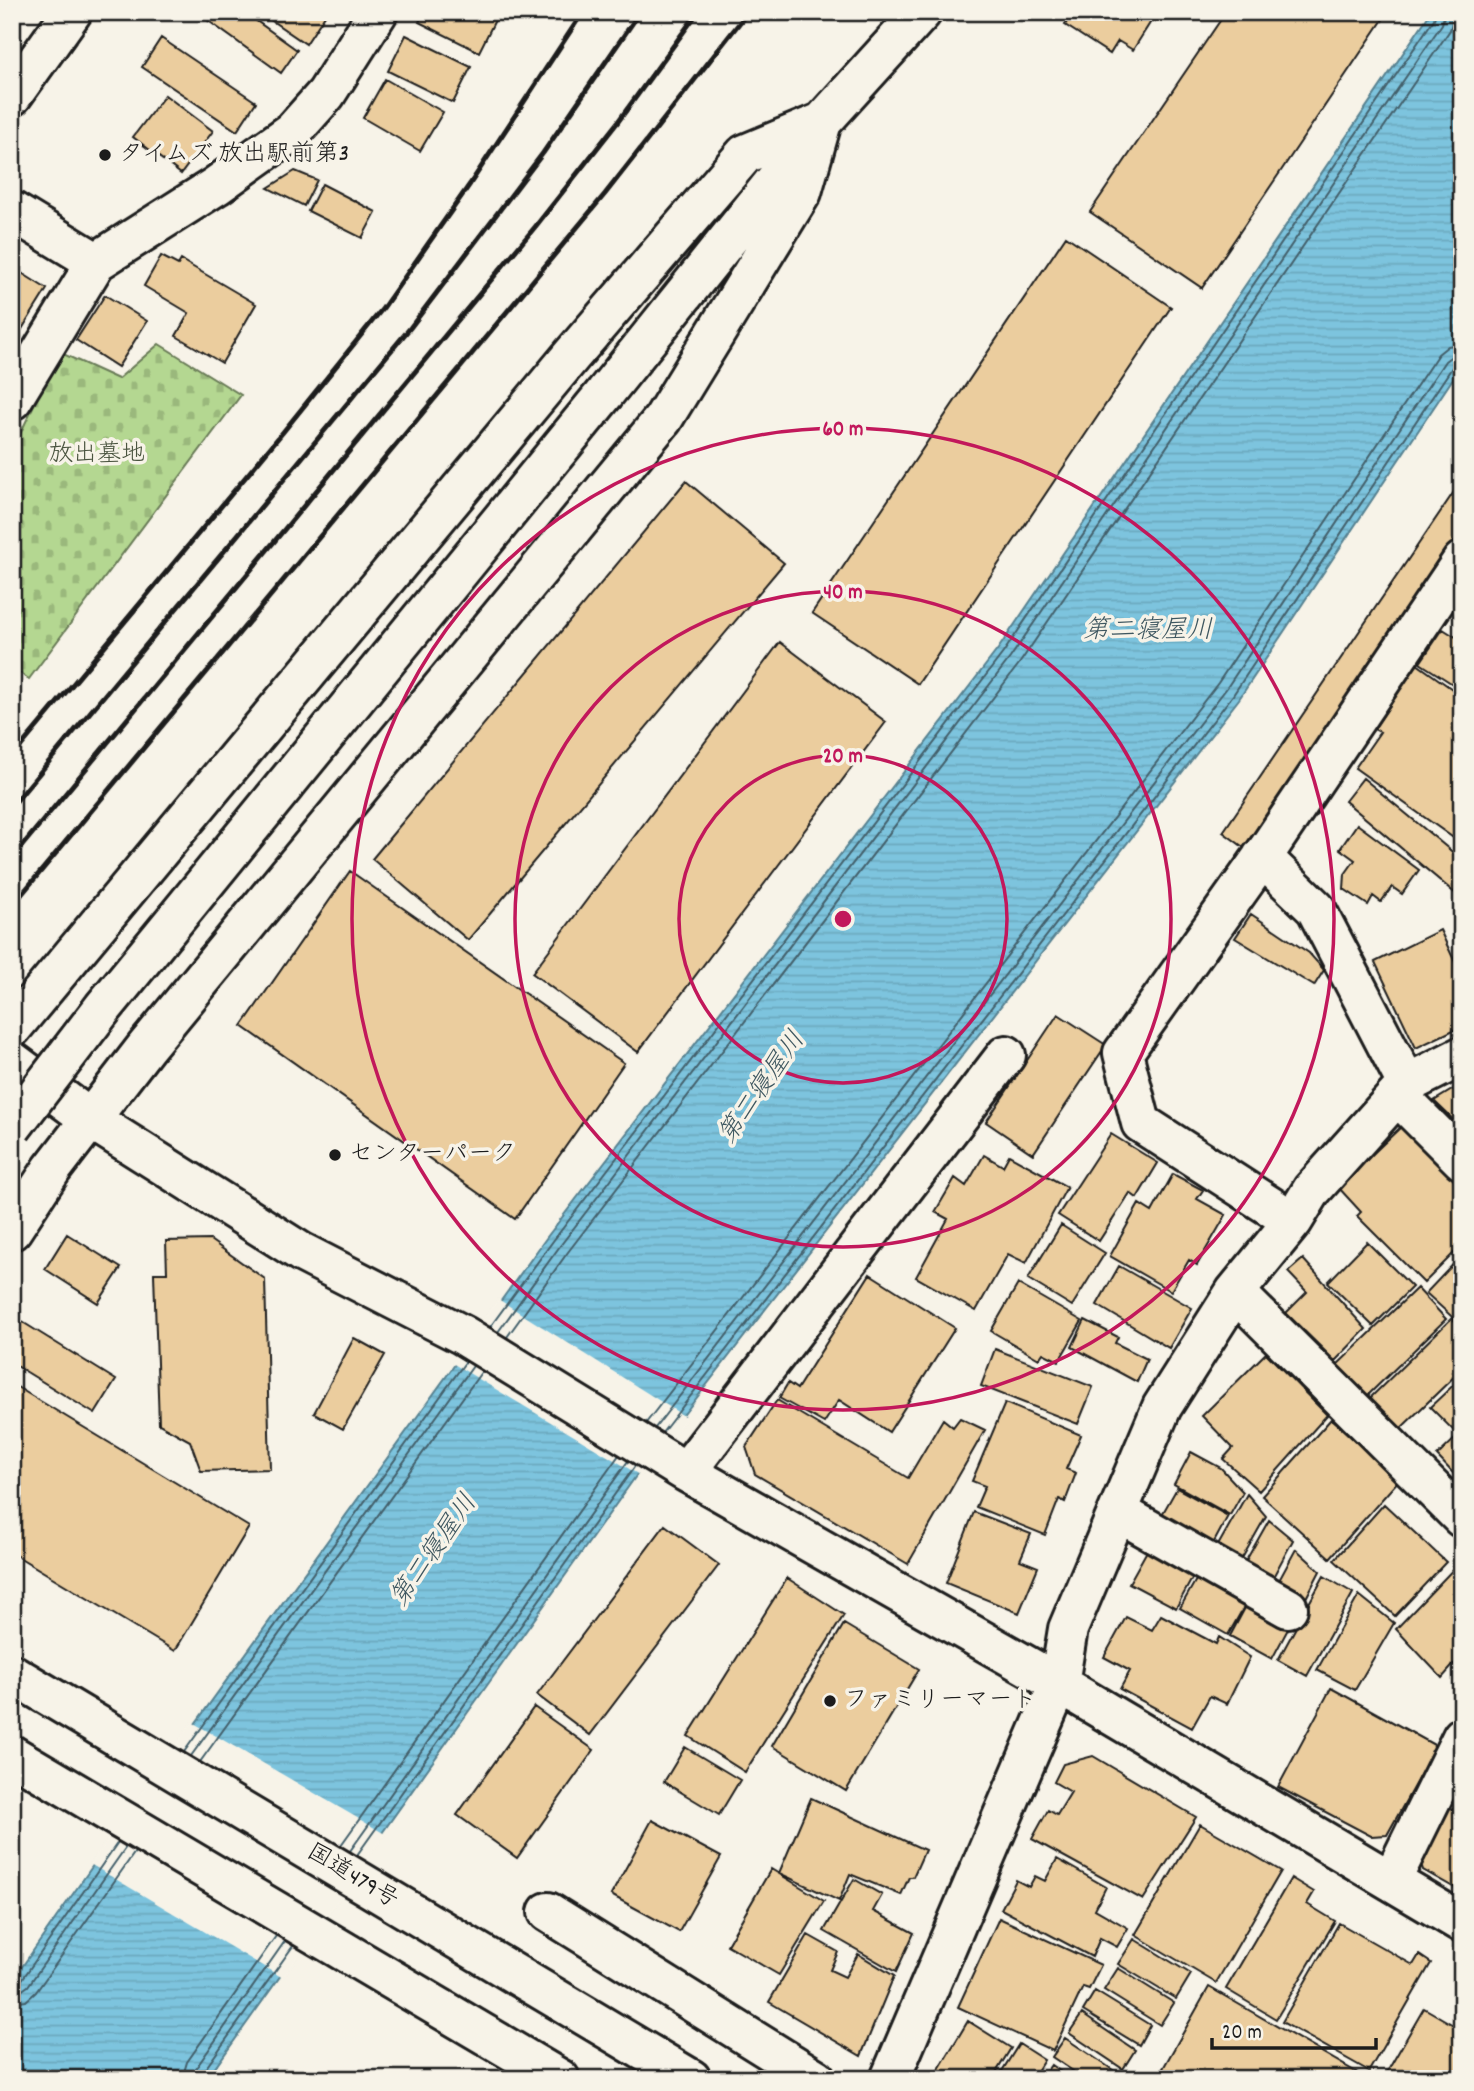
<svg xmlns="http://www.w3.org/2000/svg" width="1474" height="2091" viewBox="0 0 1474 2091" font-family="Dekko,'Klee One',sans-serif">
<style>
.cemetery{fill:url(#cemetery-stones);stroke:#687a56;stroke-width:2}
.water{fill:url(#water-rules);stroke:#568190;stroke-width:2}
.pier{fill:#f7f3e8}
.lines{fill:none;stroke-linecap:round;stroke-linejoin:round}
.shore{stroke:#435f6a;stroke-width:2}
.building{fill:#ebcd9e;stroke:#1c1c1c;stroke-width:2}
.minor-casing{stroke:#1c1c1c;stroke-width:44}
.highway-casing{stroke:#1c1c1c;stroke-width:44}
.minor{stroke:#f7f3e8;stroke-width:38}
.highway{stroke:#f7f3e8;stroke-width:38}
.rail{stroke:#1c1c1c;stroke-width:5}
.minor-bridge-casing{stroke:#1c1c1c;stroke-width:44;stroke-linecap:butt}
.minor-bridge{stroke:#f7f3e8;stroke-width:38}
.ring{fill:none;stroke:#c2185b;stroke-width:3.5}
.poi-dot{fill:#1c1c1c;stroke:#f7f3e8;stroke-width:2.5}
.labels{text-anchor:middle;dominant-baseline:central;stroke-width:7;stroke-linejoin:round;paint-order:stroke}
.poi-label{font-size:24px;fill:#1c1c1c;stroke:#f7f3e8;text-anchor:start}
.park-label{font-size:24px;fill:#4a543f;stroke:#f7f3e8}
.street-label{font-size:24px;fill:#1c1c1c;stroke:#f7f3e8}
.water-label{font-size:26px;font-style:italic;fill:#3e5760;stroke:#f7f3e8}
.centre{fill:#c2185b;stroke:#f7f3e8;stroke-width:3.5}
.ring-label{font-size:21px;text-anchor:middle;font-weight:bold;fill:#c2185b;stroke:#f7f3e8;stroke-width:7;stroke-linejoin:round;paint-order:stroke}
</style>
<defs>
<pattern id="cemetery-stones" width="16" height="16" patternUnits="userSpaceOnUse" patternTransform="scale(1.75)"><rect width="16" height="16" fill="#b4d791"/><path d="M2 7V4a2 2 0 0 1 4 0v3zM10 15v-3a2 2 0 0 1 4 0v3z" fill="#9ab87c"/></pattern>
<pattern id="water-rules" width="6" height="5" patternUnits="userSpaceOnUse" patternTransform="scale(1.75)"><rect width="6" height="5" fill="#7dc4de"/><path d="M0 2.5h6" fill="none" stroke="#6ba8be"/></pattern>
</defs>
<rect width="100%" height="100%" fill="#f7f3e8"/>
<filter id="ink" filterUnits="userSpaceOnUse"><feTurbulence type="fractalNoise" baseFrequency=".0143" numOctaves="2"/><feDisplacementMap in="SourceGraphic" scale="14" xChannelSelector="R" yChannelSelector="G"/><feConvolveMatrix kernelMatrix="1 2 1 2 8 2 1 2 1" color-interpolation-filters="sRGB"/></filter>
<g filter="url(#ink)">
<path class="cemetery" d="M 159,344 L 241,395 L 29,679 L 12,668 L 12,451 L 59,352 L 118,379 Z"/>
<path class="water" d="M 1431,12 L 1462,12 L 1462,365 L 1239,699 L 636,1476 L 207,2079 L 12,2079 L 12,1981 L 96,1861 L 547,1237 L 998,649 Z"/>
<path class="pier" d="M 498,1299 L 687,1418 L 641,1476 L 452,1363 Z
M 192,1722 L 385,1834 L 283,1978 L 90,1864 Z"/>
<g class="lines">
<path class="shore" d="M 490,1327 L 553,1241 L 1003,653 L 1434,19 L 1436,12
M 498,1332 L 560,1246 L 1010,658 L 1442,24 L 1445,12
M 507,1337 L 568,1252 L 1019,664 L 1450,30 L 1455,12
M 646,1423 L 1218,683 L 1438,354 L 1448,346 L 1462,343
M 655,1428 L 1226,689 L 1445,361 L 1453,355 L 1462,354
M 662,1433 L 1233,695 L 1453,366 L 1462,362
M 184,1752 L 466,1361
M 191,1756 L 473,1366
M 200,1762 L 482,1371
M 341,1845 L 619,1455
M 350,1851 L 628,1461
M 357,1855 L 635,1466
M 12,1984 L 21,1981 L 118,1842
M 12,1993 L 21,1991 L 28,1986 L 126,1847
M 12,2003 L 26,2001 L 36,1992 L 135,1852
M 182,2079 L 187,2062 L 276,1936
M 193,2079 L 196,2068 L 285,1941
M 202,2079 L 203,2072 L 293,1946"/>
</g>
<path class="building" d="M 196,12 L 244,12 L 297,50 L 281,73 Z
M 259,12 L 327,12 L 306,44 Z
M 424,12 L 499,12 L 479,52 L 419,22 Z
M 1073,12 L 1157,12 L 1133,50 L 1118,41 L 1110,54 L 1065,25 Z
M 1226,12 L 1388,12 L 1202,288 L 1090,212 Z
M 406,35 L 471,67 L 453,103 L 388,71 Z
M 161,38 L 256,102 L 237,131 L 142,67 Z
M 385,79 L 443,112 L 420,151 L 363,118 Z
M 165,95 L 213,131 L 181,174 L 133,137 Z
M 295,171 L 317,180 L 304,206 L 268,188 Z
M 322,184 L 376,212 L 362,238 L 308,211 Z
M 1066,236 L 1171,307 L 918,684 L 812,613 Z
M 161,256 L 178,265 L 181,260 L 256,304 L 222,363 L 176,336 L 189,313 L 144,286 Z
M 12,267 L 47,289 L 12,345 Z
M 105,295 L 147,321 L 118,367 L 76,340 Z
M 1462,480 L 1462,531 L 1246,849 L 1223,832 Z
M 686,481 L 784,563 L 468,940 L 372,859 Z
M 1443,629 L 1462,641 L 1462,690 L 1420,663 Z
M 780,642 L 886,722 L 638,1052 L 532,973 Z
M 1417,664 L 1462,696 L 1462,844 L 1355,768 L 1380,732 L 1374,729 Z
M 1363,778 L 1462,860 L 1462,899 L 1345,801 Z
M 1357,824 L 1419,870 L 1402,894 L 1392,887 L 1381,902 L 1373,896 L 1368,905 L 1344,889 L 1345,874 L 1355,860 L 1340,849 Z
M 350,871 L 624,1063 L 515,1219 L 242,1026 Z
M 1251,914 L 1309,953 L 1324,970 L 1314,986 L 1235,938 Z
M 1440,930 L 1462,977 L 1462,1026 L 1416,1048 L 1375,962 Z
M 1058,1014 L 1106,1045 L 1033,1154 L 986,1122 Z
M 1462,1084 L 1462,1128 L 1434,1101 Z
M 1403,1125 L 1462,1189 L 1462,1245 L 1424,1283 L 1357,1216 L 1361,1212 L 1338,1187 Z
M 1111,1134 L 1158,1163 L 1137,1198 L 1130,1193 L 1099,1241 L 1058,1215 Z
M 984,1155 L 1003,1166 L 1009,1155 L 1067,1187 L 1026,1263 L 1008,1254 L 976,1311 L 916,1277 L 948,1219 L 935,1212 L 955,1178 L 966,1186 Z
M 1173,1174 L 1203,1190 L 1197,1199 L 1226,1215 L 1197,1265 L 1189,1260 L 1171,1291 L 1110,1256 L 1139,1204 L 1152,1212 Z
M 1061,1225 L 1105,1253 L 1072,1306 L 1028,1279 Z
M 67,1234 L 121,1268 L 98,1303 L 45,1269 Z
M 210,1240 L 265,1279 L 270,1469 L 201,1471 L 190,1441 L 159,1424 L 154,1273 L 167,1273 L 166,1241 Z
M 1367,1242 L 1412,1287 L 1373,1326 L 1328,1282 Z
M 1462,1255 L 1462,1326 L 1426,1293 Z
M 1303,1259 L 1366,1329 L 1335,1361 L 1286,1313 L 1307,1292 L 1288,1272 Z
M 1119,1266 L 1192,1308 L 1169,1348 L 1097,1305 Z
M 870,1274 L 955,1328 L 889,1432 L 839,1400 L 824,1423 L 779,1398 L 788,1383 L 797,1389 Z
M 1018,1284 L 1082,1321 L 1059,1361 L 1043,1353 L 1039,1359 L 991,1331 Z
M 1417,1288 L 1446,1319 L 1366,1397 L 1336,1366 Z
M 16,1318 L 116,1380 L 95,1414 L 12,1363 L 12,1324 Z
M 1452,1318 L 1462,1329 L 1462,1369 L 1399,1430 L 1369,1399 Z
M 1085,1320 L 1118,1337 L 1115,1343 L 1147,1359 L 1137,1382 L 1072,1347 Z
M 354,1338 L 385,1355 L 343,1429 L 314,1413 Z
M 995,1349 L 1093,1387 L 1078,1424 L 981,1386 Z
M 1266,1353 L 1327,1415 L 1259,1491 L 1223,1459 L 1233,1448 L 1202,1416 Z
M 1462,1377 L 1462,1424 L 1454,1431 L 1430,1407 Z
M 12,1384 L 249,1527 L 175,1651 L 12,1553 Z
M 777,1400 L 908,1478 L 943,1419 L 953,1427 L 960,1418 L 985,1430 L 908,1564 L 755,1474 L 746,1447 Z
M 1005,1403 L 1081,1435 L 1066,1469 L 1076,1473 L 1065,1502 L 1059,1499 L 1045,1535 L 976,1507 L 985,1486 L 972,1481 Z
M 1331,1419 L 1399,1480 L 1330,1558 L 1262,1496 Z
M 1462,1432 L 1462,1467 L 1454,1474 L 1437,1456 Z
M 1191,1452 L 1221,1468 L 1243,1492 L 1230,1515 L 1174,1484 Z
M 1177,1488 L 1228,1516 L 1212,1546 L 1160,1518 Z
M 1247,1494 L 1266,1516 L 1240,1562 L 1216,1549 Z
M 1384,1504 L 1446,1562 L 1395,1616 L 1334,1560 Z
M 974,1512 L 1031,1534 L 1020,1560 L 1038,1567 L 1019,1613 L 946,1583 Z
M 1269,1520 L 1293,1540 L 1272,1579 L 1244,1564 Z
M 665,1525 L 719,1565 L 590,1735 L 537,1695 Z
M 1148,1549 L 1194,1575 L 1176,1608 L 1129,1583 Z
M 1296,1549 L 1320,1571 L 1305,1600 L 1277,1584 Z
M 1462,1560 L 1462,1666 L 1457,1661 L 1442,1678 L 1396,1629 Z
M 1324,1576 L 1353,1593 L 1307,1676 L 1278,1660 Z
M 787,1578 L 844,1615 L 745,1772 L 688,1736 Z
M 1197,1578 L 1245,1605 L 1228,1635 L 1180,1608 Z
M 1359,1595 L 1394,1623 L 1355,1690 L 1317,1670 Z
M 1246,1606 L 1288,1629 L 1272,1659 L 1230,1636 Z
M 1161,1615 L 1216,1644 L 1219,1637 L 1250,1657 L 1227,1704 L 1210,1696 L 1192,1728 L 1120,1689 L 1130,1671 L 1104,1657 L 1126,1617 L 1152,1630 Z
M 844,1624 L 919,1669 L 846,1791 L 772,1746 Z
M 1331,1688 L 1436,1746 L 1387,1835 L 1371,1836 L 1278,1787 Z
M 534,1707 L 594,1750 L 517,1858 L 457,1815 Z
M 685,1747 L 740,1780 L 719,1815 L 664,1782 Z
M 1093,1756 L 1196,1817 L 1143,1900 L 1032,1839 L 1048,1810 L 1057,1815 L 1071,1792 L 1054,1782 L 1063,1764 Z
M 811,1798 L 925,1850 L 913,1877 L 909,1877 L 901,1895 L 850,1874 L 839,1901 L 779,1873 Z
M 1448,1806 L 1462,1815 L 1462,1892 L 1423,1870 L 1418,1855 Z
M 652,1820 L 721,1857 L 679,1932 L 611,1895 Z
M 1200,1824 L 1281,1871 L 1216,1983 L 1135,1935 Z
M 1057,1859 L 1106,1887 L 1095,1909 L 1128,1928 L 1117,1947 L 1100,1938 L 1092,1957 L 1001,1909 L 1016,1880 L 1029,1887 L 1035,1876 L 1045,1881 Z
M 771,1869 L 824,1901 L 779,1975 L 727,1945 Z
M 1291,1878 L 1314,1892 L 1307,1904 L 1335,1921 L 1276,2019 L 1226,1989 Z
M 854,1879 L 882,1895 L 873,1911 L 914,1933 L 896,1972 L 824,1931 Z
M 999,1918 L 1101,1965 L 1089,1989 L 1083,1987 L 1053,2051 L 958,2007 Z
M 1339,1923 L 1413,1965 L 1419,1955 L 1431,1963 L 1369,2071 L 1282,2022 Z
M 808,1935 L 838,1952 L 830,1970 L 845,1977 L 858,1954 L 894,1976 L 861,2056 L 769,2002 Z
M 1134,1939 L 1191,1974 L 1176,1999 L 1118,1964 Z
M 1118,1968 L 1174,2003 L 1160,2025 L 1104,1990 Z
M 1209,1987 L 1368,2079 L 1157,2079 Z
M 1095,1991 L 1150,2025 L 1139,2045 L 1083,2011 Z
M 1424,2008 L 1462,2030 L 1462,2075 L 1459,2079 L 1383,2079 Z
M 1082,2014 L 1135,2050 L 1123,2069 L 1069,2033 Z
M 968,2021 L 1011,2048 L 992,2079 L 933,2079 Z
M 1065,2038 L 1119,2074 L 1116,2079 L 1085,2079 L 1052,2057 Z
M 1019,2044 L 1044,2060 L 1032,2079 L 997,2079 Z
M 1051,2065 L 1071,2079 L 1041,2079 Z"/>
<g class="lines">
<g class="minor-casing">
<path id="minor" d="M 12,96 L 72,12
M 12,211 L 96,262 L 12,400
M 96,262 L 216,186 L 293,131 L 326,94 L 378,12
M 605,393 L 822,122 L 922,12
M 1262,857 L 1316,909 L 1407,1084
M 12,1028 L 572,355 L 745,154 L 822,122
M 12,1061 L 90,1119 L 301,1252 L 463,1335 L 686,1472 L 1059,1684 L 1462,1923
M 1398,1096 L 1462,1160
M 1293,1221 L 1141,1123 L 1123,1053 L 1268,849 L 1462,561
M 12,1230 L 52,1169 L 146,1047 L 663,419 L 802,192 L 822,122
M 1235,1292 L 1462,1518
M 686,1472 L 1006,1055
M 1118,1512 L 1288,1608
M 1391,1881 L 1462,1737
M 548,1912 L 816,2079
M 890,2079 L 1059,1684 L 1068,1629 L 1162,1407 L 1235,1292 L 1293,1221 L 1312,1190 L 1407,1084 L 1462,1056"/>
</g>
<g class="highway-casing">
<path id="highway" d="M 12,1674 L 691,2079
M 12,1755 L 560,2079"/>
</g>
<use href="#minor" class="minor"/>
<use href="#highway" class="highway"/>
<path class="rail" d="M 12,757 L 283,432 L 383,308 L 470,184 L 583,12
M 12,806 L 410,328 L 543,153 L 640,12
M 12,858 L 535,227 L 617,123 L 698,12
M 12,906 L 605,194 L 748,12"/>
<g class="minor-bridge-casing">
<path id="minor-bridge" d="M 12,1127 L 103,1008 L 605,393"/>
</g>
<use href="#minor-bridge" class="minor-bridge"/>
</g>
</g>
<g class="ring">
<circle cx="843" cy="919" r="164"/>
<circle cx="843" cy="919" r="328"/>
<circle cx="843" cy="919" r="491"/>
</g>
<g class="poi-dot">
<circle cx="105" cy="155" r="7"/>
<circle cx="335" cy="1155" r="7"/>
<circle cx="830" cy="1701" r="7"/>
</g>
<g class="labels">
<g class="poi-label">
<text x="119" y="155">タイムズ 放出駅前第3</text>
<text x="349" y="1155">センターパーク</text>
<text x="844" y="1701">ファミリーマート</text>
</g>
<g class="park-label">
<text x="97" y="455">放出墓地</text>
</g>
<g class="street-label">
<text transform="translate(352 1877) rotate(31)">国道479号</text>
</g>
<g class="water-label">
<text x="1148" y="631">第二寝屋川</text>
<text transform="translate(763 1088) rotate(-55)">第二寝屋川</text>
<text transform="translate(435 1551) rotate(-55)">第二寝屋川</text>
</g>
</g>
<circle cx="843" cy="919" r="10" class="centre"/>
<g class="ring-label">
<text x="843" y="435">60 m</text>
<text x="843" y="598">40 m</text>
<text x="843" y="762">20 m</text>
</g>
<rect width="1474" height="2091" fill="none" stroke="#f7f3e8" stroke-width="42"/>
<rect x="21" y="21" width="1432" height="2049" fill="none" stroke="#1c1c1c" stroke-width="2.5" filter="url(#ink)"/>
<path d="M1212 2038v10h164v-10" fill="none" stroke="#1c1c1c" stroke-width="3.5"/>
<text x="1222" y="2038" font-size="21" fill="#1c1c1c" stroke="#f7f3e8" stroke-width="5" paint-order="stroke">20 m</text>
</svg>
